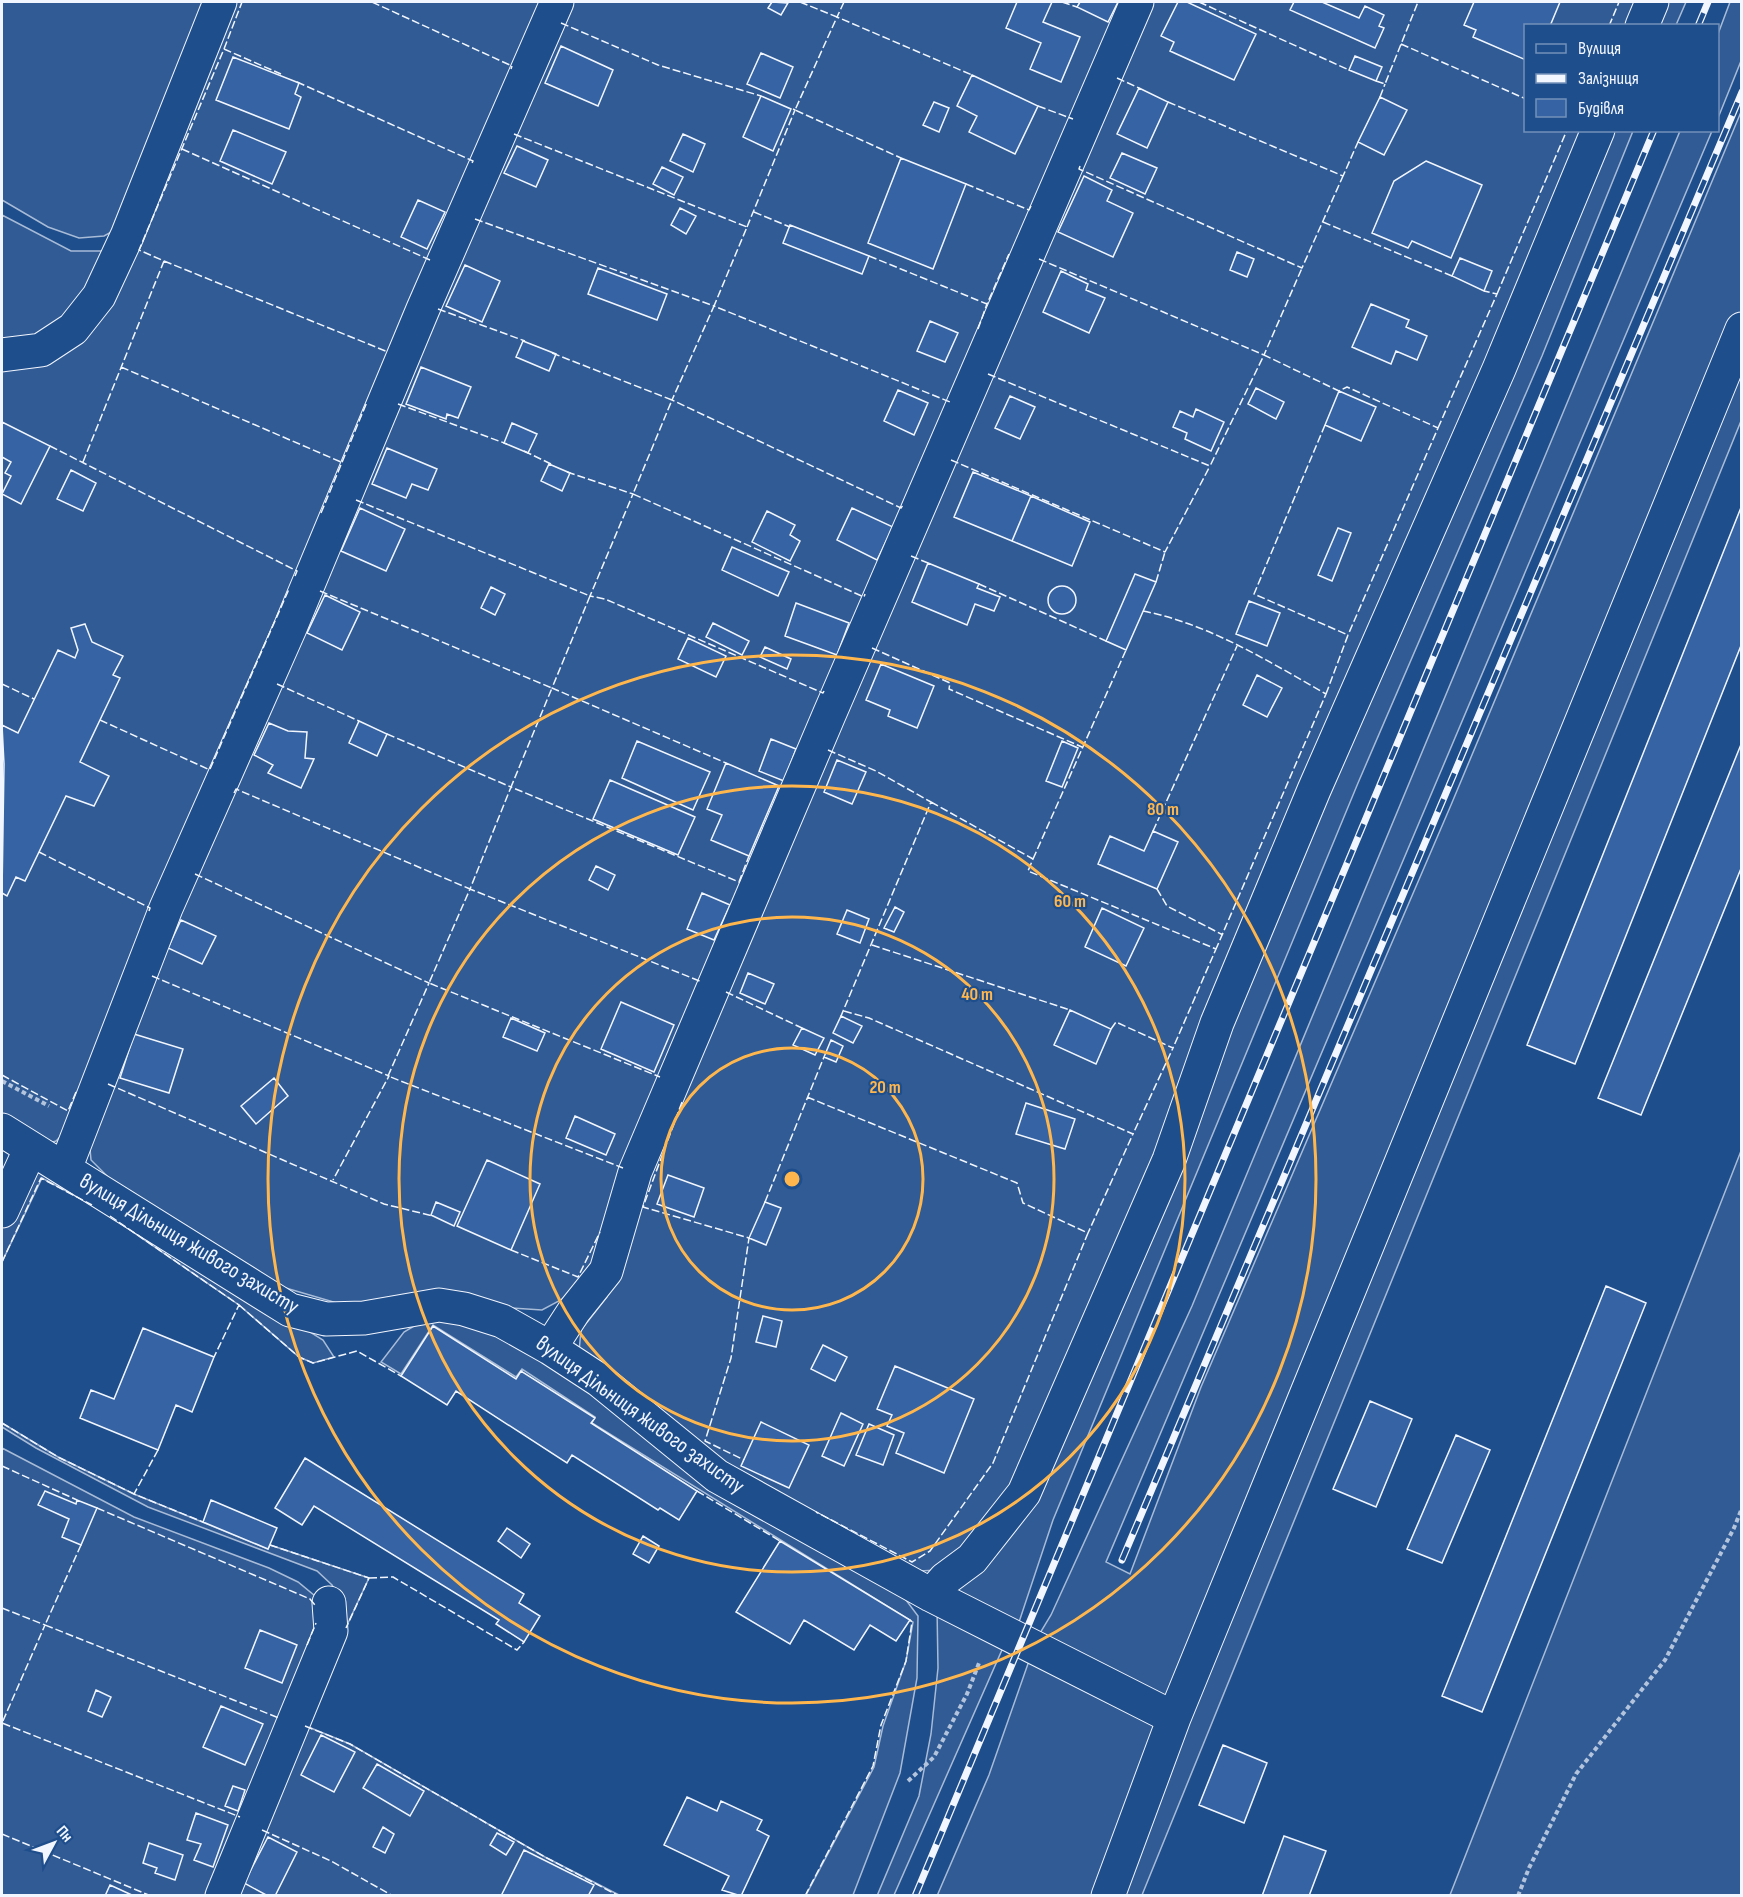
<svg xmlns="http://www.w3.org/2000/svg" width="1743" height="1897" viewBox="0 0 1743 1897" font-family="'Sofia Sans Condensed',sans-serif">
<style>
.built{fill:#305b95;stroke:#a8bbd7;stroke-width:1.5}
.building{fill:#3563a3;stroke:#f2f6ff;stroke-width:1.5}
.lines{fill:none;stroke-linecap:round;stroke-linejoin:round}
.minor-casing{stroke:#f2f6ff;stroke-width:35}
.path{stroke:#b3c4dc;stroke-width:4;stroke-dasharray:4.5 3;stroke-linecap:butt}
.minor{stroke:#1f4e8c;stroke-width:33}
.rail-casing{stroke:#f2f6ff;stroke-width:7}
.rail{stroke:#1f4e8c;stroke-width:4.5;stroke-dasharray:14;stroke-linecap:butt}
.fence{stroke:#f2f6ff;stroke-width:1.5;stroke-dasharray:8 3;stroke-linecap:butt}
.ring{fill:none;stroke:#ffb74d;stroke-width:3}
.labels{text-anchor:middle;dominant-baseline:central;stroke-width:4.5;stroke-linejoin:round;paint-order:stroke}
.street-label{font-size:22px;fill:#f2f6ff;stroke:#1f4e8c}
.centre{fill:#ffb74d;stroke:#1f4e8c;stroke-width:3}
.ring-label{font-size:18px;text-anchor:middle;font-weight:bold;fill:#ffb74d;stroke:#1f4e8c;stroke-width:4.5;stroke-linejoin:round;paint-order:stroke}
</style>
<rect width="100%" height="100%" fill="#1f4e8c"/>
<path class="built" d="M 2,2 L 211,2 L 117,229 L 104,236 L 79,238 L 48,227 L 2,200 Z
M 229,2 L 548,2 L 73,1124 L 56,1141 L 43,1145 L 2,1116 L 2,364 L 56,352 Z
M 564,2 L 1127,2 L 597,1260 L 572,1294 L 542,1310 L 497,1307 L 347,1306 L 279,1286 L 110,1179 L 91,1160 L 89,1138 L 103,1079 Z
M 1147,2 L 1643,2 L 1633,25 L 1526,26 L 1526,130 L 1588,131 L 1120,1251 L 1003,1507 L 939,1570 L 919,1571 L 719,1462 L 579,1352 L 581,1330 L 607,1297 L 629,1223 Z
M 1660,2 L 1686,2 L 1676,25 L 1650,26 Z
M 1730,2 L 1741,2 L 1741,61 L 1718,118 L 1718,34 Z
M 1741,112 L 1741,421 L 1142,1895 L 937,1896 L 989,1775 L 1037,1638 L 1051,1615 L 1192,1306 L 1680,131 L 1712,131 L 1106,1562 L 1130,1574 L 1201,1387 L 1451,805 Z
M 1603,131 L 1633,131 L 1542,356 L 1358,783 L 1053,1520 L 1016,1631 L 950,1587 L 982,1565 Z
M 2,215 L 71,251 L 111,251 L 55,331 L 2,346 Z
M 1741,1151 L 1741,1895 L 1450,1895 Z
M 44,1167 L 323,1340 L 334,1357 L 313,1363 L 299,1357 L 239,1305 L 98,1208 L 42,1178 L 2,1262 L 2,1227 L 31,1173 Z
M 429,1317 L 465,1317 L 527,1345 L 883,1583 L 906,1600 L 918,1616 L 917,1678 L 900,1773 L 853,1895 L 806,1895 L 874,1767 L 883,1726 L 906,1661 L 913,1622 L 592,1423 L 595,1417 L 522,1369 L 516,1377 L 433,1325 L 401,1374 L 381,1362 L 404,1332 Z
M 2,1423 L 58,1457 L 134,1494 L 268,1549 L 270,1545 L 369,1578 L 301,1724 L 350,1744 L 545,1857 L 619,1895 L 228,1895 L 339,1597 L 332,1585 L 317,1571 L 148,1507 L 36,1448 L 2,1427 Z
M 2,1448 L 134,1517 L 269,1568 L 298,1582 L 315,1596 L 325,1617 L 214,1895 L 2,1895 Z
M 937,1608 L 1005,1643 L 894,1895 L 877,1896 L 919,1796 L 931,1734 L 938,1668 Z"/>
<path class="building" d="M 772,2 L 788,3 L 781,15 L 768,8 Z
M 1017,2 L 1052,2 L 1043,22 L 1080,37 L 1061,82 L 1030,69 L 1041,43 L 1006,28 Z
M 1080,2 L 1118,2 L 1108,22 L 1077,7 Z
M 1178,2 L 1187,2 L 1256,34 L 1234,80 L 1170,51 L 1174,42 L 1161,36 Z
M 1294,2 L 1322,2 L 1359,18 L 1365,6 L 1384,15 L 1379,26 L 1384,28 L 1375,48 L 1290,10 Z
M 1474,2 L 1560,2 L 1550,26 L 1526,26 L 1526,60 L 1473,37 L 1476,30 L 1464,25 Z
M 561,46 L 613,70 L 598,106 L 545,83 Z
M 761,53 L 793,67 L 780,98 L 747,84 Z
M 1355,56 L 1382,67 L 1376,81 L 1349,70 Z
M 233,57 L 299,83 L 295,94 L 301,97 L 289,129 L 216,100 Z
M 972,75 L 1038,106 L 1015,154 L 969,132 L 977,116 L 957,106 Z
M 1139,88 L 1168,102 L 1147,148 L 1117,134 Z
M 761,96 L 791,109 L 773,151 L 743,137 Z
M 1380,97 L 1407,110 L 1384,155 L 1358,142 Z
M 934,102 L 949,108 L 939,132 L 923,125 Z
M 233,130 L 286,152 L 272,184 L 220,161 Z
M 683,134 L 705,144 L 693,172 L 670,161 Z
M 517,146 L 548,160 L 536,187 L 504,173 Z
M 1122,153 L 1157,168 L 1145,194 L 1110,178 Z
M 901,158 L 966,184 L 933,269 L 868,243 Z
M 1426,161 L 1482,185 L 1451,258 L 1412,241 L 1408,248 L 1372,233 L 1394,181 Z
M 662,167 L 683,177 L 674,195 L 653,184 Z
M 1084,176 L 1112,190 L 1107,201 L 1133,213 L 1113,257 L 1058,232 Z
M 418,200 L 445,212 L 427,249 L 401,237 Z
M 680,208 L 696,216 L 686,234 L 671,225 Z
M 790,225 L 869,256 L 862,274 L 783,243 Z
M 1237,252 L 1254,259 L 1247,277 L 1230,270 Z
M 1460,258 L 1492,271 L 1484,291 L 1452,276 Z
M 465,265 L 500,281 L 482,322 L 446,306 Z
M 598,268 L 667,294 L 657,320 L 588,294 Z
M 1061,271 L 1088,284 L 1086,290 L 1105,298 L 1089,333 L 1043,312 Z
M 1371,304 L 1409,320 L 1406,327 L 1427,336 L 1417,360 L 1396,351 L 1391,364 L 1352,347 Z
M 930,321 L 958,333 L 945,362 L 917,351 Z
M 523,341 L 556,354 L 549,371 L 516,357 Z
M 421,367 L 471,387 L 458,418 L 447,414 L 446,419 L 406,404 Z
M 1256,388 L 1284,402 L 1276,419 L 1248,404 Z
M 898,390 L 928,403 L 914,435 L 884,421 Z
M 1339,391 L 1376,407 L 1361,441 L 1325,425 Z
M 1010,396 L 1035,407 L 1020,439 L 995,428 Z
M 1196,409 L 1224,422 L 1211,451 L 1185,439 L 1187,433 L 1173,427 L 1180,411 L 1193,417 Z
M 2,422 L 50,446 L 21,504 L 2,494 L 11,476 L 5,473 L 11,462 L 2,457 Z
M 512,423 L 537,434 L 528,453 L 504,443 Z
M 387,448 L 437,469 L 428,490 L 412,484 L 406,498 L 372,484 Z
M 549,464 L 570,473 L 562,491 L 541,481 Z
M 71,470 L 96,483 L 83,511 L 57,499 Z
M 973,472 L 1031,496 L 1012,541 L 954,517 Z
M 1031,496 L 1090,522 L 1072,566 L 1012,541 Z
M 1742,505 L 1742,643 L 1575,1064 L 1527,1045 Z
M 360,508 L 405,529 L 386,571 L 341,551 Z
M 852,508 L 893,527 L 877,560 L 837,540 Z
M 767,511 L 795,525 L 790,535 L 800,541 L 790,561 L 752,542 Z
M 1338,528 L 1351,533 L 1332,581 L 1318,575 Z
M 732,547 L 789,572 L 778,596 L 722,570 Z
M 928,563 L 979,584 L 977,588 L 1000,597 L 994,611 L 975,604 L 967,625 L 912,602 Z
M 1135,574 L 1156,582 L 1126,650 L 1106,641 Z
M1048 600a14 14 0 1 1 28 0a14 14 0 1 1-28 0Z
M 491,587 L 505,594 L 495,615 L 481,608 Z
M 325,595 L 360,612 L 342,650 L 307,633 Z
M 1249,601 L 1280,613 L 1267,646 L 1236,634 Z
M 796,603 L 849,623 L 837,655 L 785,636 Z
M 713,623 L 749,641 L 742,655 L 706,637 Z
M 85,624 L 92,642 L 123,656 L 113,675 L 120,678 L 80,762 L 109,776 L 94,806 L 66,796 L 25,881 L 16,877 L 7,896 L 2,893 L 4,764 L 2,725 L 18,733 L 58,650 L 75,658 L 78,650 L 71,628 Z
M 688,638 L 726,656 L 716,677 L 678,659 Z
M 765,647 L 791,659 L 787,669 L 760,657 Z
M 881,664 L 934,686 L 917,728 L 888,716 L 890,710 L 866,700 Z
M 1257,675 L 1282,688 L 1267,717 L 1243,705 Z
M 359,721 L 387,734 L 377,756 L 349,743 Z
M 269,723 L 288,731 L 307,732 L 305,758 L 314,759 L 301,788 L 268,773 L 273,765 L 254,755 Z
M 771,739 L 796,749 L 784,781 L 759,771 Z
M 637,741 L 710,772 L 693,810 L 622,778 Z
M 1062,741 L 1078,748 L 1062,787 L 1046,781 Z
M 1742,742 L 1742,866 L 1641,1115 L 1598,1098 Z
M 837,760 L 866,772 L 852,804 L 824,792 Z
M 726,763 L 779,786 L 749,856 L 711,840 L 722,815 L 707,809 Z
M 610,780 L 695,817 L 678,855 L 593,819 Z
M 1153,831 L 1178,842 L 1157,889 L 1098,864 L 1110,836 L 1144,851 Z
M 596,866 L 615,875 L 608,890 L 589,880 Z
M 702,893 L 730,905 L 714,940 L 687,929 Z
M 895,907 L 904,912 L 894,932 L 884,928 Z
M 1102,908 L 1144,928 L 1126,966 L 1085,947 Z
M 847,910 L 869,919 L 860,943 L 837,934 Z
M 181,920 L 216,936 L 202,964 L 168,948 Z
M 748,973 L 774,984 L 765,1004 L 740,993 Z
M 621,1002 L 674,1025 L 654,1072 L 601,1049 Z
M 1070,1010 L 1111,1029 L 1096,1064 L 1054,1045 Z
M 841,1016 L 862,1026 L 853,1043 L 833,1033 Z
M 511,1018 L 545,1033 L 537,1051 L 503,1037 Z
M 802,1028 L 824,1038 L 815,1055 L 793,1045 Z
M 134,1034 L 183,1049 L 169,1093 L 120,1078 Z
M 831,1040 L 843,1046 L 836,1062 L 824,1057 Z
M 274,1078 L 288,1096 L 256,1124 L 241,1106 Z
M 1026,1103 L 1075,1119 L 1065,1149 L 1016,1134 Z
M 575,1116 L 615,1134 L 606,1155 L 566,1138 Z
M 487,1160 L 540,1184 L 511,1250 L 457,1226 Z
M 668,1175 L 704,1188 L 694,1217 L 657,1204 Z
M 436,1202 L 460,1212 L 454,1226 L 431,1215 Z
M 765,1202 L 781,1208 L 766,1245 L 749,1238 Z
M 1606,1286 L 1646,1303 L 1482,1712 L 1442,1696 Z
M 763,1316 L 782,1321 L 776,1347 L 756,1342 Z
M 433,1326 L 516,1379 L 521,1371 L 595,1418 L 591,1423 L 697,1491 L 679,1520 L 660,1508 L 658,1510 L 572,1455 L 567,1463 L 456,1391 L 447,1405 L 401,1376 Z
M 143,1328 L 214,1357 L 192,1412 L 176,1405 L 158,1450 L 80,1418 L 91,1390 L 114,1399 Z
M 823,1345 L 847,1357 L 835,1381 L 811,1369 Z
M 895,1366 L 974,1399 L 944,1473 L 896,1453 L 904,1433 L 887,1426 L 892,1415 L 877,1409 Z
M 1370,1401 L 1412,1419 L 1376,1507 L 1333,1489 Z
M 841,1413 L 863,1424 L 844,1466 L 822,1456 Z
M 761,1422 L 809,1445 L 789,1488 L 741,1466 Z
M 869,1424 L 894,1435 L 883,1465 L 856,1455 Z
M 1456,1435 L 1490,1450 L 1442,1563 L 1407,1549 Z
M 305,1458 L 524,1594 L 519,1603 L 540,1616 L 524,1642 L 496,1624 L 499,1620 L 314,1506 L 302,1525 L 275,1508 Z
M 45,1491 L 76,1504 L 77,1500 L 97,1508 L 81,1545 L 62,1537 L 69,1519 L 38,1505 Z
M 211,1500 L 277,1528 L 268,1549 L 203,1522 Z
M 507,1528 L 530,1544 L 521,1558 L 498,1541 Z
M 643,1536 L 659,1546 L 649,1563 L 633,1554 Z
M 780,1541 L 910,1620 L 896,1641 L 870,1625 L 854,1650 L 804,1620 L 790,1644 L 736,1612 Z
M 260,1630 L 297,1645 L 282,1683 L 245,1668 Z
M 96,1690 L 111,1697 L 102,1717 L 88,1711 Z
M 221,1706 L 263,1724 L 245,1765 L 203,1747 Z
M 321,1735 L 355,1752 L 334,1792 L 301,1775 Z
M 1223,1745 L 1267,1763 L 1244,1823 L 1199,1805 Z
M 377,1764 L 424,1791 L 410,1816 L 363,1788 Z
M 233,1786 L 245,1790 L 238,1811 L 225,1806 Z
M 687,1797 L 717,1811 L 721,1801 L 762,1820 L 757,1830 L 769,1836 L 741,1896 L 722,1890 L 729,1876 L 664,1845 Z
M 196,1813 L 228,1825 L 213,1867 L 194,1860 L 201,1844 L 187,1840 Z
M 383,1827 L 394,1834 L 385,1853 L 373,1847 Z
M 497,1833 L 514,1842 L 506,1855 L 490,1845 Z
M 1284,1836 L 1326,1851 L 1309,1896 L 1262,1896 Z
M 268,1837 L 297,1852 L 275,1896 L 268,1896 L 244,1883 Z
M 149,1843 L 183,1855 L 175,1880 L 155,1873 L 157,1868 L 143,1863 Z
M 524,1850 L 594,1885 L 588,1896 L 501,1896 Z
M 110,1885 L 134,1896 L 105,1896 Z"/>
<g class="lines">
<g class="minor-casing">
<path id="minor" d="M 1642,26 L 1652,2
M 2,355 L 41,350 L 73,329 L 99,296 L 127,236 L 220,2
M 2,1130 L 290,1310 L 326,1319 L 364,1318 L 439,1305 L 464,1309 L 502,1321 L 550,1348 L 599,1380 L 717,1476 L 931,1595 L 1174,1718
M 65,1169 L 166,908 L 290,628 L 423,309 L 557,2
M 2,1211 L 30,1150
M 550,1348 L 574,1311 L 606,1271 L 635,1172 L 829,715 L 1137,2
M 931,1595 L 945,1579 L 972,1559 L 1024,1493 L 1169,1160 L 1217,1023 L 1314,790 L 1499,369 L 1598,130
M 222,1896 L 331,1631 L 329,1603
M 1108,1896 L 1174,1718 L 1742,329"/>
</g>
<path class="path" d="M 2,1081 L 49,1106
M 908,1781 L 934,1757 L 967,1694 L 979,1663
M 1518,1896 L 1529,1868 L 1576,1774 L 1665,1660 L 1734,1528 L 1742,1508"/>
<use href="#minor" class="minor"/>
<g class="rail-casing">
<path id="rail" d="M 1698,26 L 1708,2
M 1122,1560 L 1742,92
M 915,1896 L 1654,130"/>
</g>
<use href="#rail" class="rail"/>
<path class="fence" d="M 372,2 L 512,66 L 511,69
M 800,2 L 837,17 L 795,110 L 901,158
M 844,2 L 837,17 L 972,75
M 1062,2 L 1077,7
M 1199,2 L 1349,70
M 561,23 L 658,65 L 761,96
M 1609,26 L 1619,2
M 1401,44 L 1526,99
M 224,49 L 242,2
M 1117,78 L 1139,88
M 1376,81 L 1385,84 L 1418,2
M 297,82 L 473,161 L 472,163
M 1380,97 L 1385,84
M 1168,102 L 1343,176 L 1358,142
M 1038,106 L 1073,119
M 514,134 L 747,227 L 714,306 L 950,402
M 182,149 L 430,260
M 1080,166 L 1079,169 L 1302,268 L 1343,176
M 966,184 L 1029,210 L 1031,206
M 754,212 L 790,227
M 475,219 L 714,306 L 672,400 L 901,508 L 903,505
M 1323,222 L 1452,276
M 747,227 L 795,110 L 793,109
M 869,256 L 987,304 L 1009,254
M 1039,259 L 1264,355 L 1302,268
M 164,261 L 388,352
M 1497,294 L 1567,130
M 438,309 L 525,341
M 978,329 L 987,304
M 552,353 L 672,400 L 633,494 L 864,597 L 865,594
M 121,367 L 341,462
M 988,374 L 1210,466 L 1264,355 L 1339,391 L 1347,387 L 1438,428 L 1348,635
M 398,404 L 507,444
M 1325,425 L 1254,594 L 1348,635 L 1326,694
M 1438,428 L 1497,294 L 1484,291
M 50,446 L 297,571 L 295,576
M 524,451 L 551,464
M 951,460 L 1165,552 L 1210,466
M 83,462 L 164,261 L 139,250 L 224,49 L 281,74
M 567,472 L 633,494 L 590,596 L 605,599 L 823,693 L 824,691
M 356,500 L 590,596 L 552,688 L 726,763
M 321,513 L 367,402
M 911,556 L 928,563
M 1156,582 L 1165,552
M 979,584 L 1106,641
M 320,591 L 552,688 L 511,787 L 739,882 L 749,856
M 1143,611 C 1209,624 1268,661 1326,694 L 1216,949
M 872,648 L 950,683 L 949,689 L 1082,747
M 2,684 L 34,699
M 277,684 L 359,721
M 100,720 L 210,770
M 387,734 L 511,787 L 470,889 L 702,982
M 828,750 L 876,771 L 931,802 L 841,1016
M 210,769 L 289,589
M 234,793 L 236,789 L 470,889 L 429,983 L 660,1077
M 931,802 L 1033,859 L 1028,871 L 1216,949 L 1173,1048
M 1153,831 L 1237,646
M 39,852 L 150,908 L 149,911
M 1033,859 L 1126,650
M 195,874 L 429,983 L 388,1076 L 623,1168
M 1157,889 L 1167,906 L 1223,935
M 872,945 L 1070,1010
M 152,976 L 389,1076 L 333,1180
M 726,992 L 802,1028
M 844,1011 L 869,1018 L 1133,1134 L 1088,1233
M 1111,1029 L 1116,1022 L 1173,1048 L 1133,1134
M 2,1075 L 68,1111 L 76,1092
M 108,1084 L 384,1204 L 433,1216
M 807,1097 L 1017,1183 L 1023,1203 L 1088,1233 L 993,1463 L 930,1551 L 912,1562 L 816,1512
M 682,1102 L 643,1207 L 749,1238 L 731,1358 L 705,1441 L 744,1460
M 2,1150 L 2,1151
M 765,1202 L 824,1057
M 110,1216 L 239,1305 L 214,1357
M 511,1250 L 578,1277 L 600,1232
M 2,1262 L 41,1178 L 92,1205
M 239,1305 L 299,1357 L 313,1363 L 357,1351 L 401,1376
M 2,1423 L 58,1457 L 134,1494
M 158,1450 L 134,1494 L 203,1522
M 2,1466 L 77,1500
M 697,1491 L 780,1541
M 97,1508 L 310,1599 L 315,1605
M 81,1545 L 45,1625 L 279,1718
M 270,1545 L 369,1578 L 346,1628
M 369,1578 L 393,1577 L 517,1650 L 524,1642
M 2,1608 L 45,1625 L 2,1723 L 240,1817
M 307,1645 L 316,1623
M 305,1726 L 350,1744 L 545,1857 L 619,1896
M 262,1830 L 331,1861 L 393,1896
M 2,1834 L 151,1896
M 805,1896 L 873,1766 L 881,1725 L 906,1661 L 912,1622 L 910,1620"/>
</g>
<g class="ring">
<circle cx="792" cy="1179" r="131"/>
<circle cx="792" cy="1179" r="262"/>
<circle cx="792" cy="1179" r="393"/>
<circle cx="792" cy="1179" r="524"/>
</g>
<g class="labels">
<g class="street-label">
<text transform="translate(189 1244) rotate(31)">вулиця Дільниця живого захисту</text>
<text transform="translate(640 1415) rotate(36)">вулиця Дільниця живого захисту</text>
</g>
</g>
<circle cx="792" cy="1179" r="9" class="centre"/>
<g class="ring-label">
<text x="1163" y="815">80 m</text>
<text x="1070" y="907">60 m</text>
<text x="977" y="1000">40 m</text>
<text x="885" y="1093">20 m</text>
</g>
<rect width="1743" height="1897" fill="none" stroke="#f2f6ff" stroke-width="6"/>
<rect x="1524" y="24" width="195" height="108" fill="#1f4e8c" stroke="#7391ba" stroke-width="1.5"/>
<rect x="1536" y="44" width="30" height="9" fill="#1f4e8c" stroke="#7391ba" stroke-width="1.5"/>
<text x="1578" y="54" font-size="18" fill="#f2f6ff">Вулиця</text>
<rect x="1536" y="74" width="30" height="9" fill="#f2f6ff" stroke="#7391ba" stroke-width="1.5"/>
<text x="1578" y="84" font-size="18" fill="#f2f6ff">Залізниця</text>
<rect x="1536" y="99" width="30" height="18" fill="#3563a3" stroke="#7391ba" stroke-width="1.5"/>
<text x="1578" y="114" font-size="18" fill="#f2f6ff">Будівля</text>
<g transform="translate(54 1843) rotate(49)" stroke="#1f4e8c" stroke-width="4.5" paint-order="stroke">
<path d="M0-4.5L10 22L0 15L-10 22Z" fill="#f2f6ff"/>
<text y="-9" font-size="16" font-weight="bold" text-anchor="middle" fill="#f2f6ff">Пн</text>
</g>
</svg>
